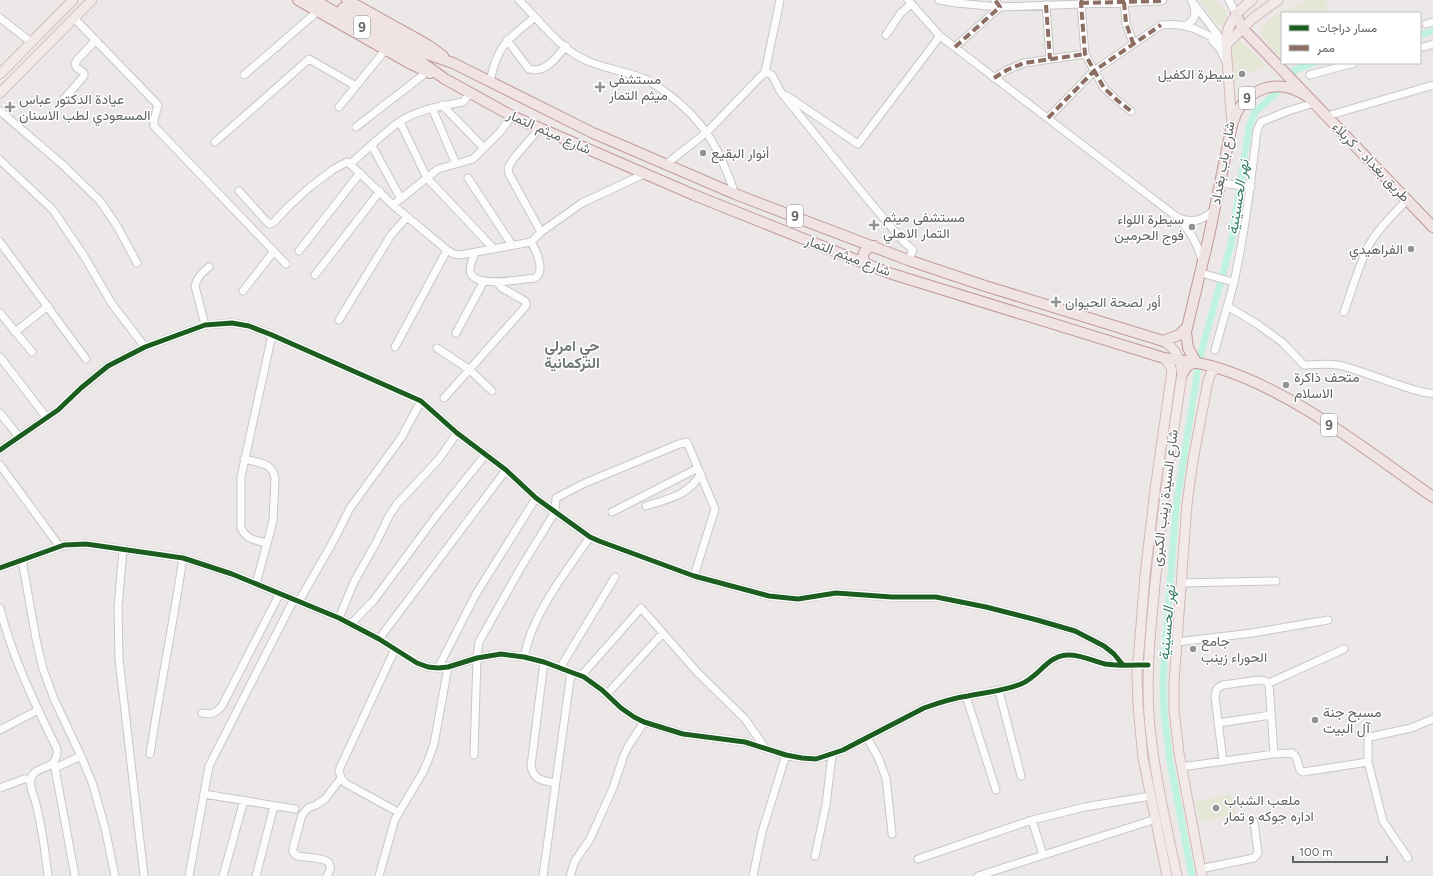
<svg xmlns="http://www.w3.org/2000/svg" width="1433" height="876" viewBox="0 0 1433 876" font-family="Figtree,Vazirmatn,sans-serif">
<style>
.green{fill:#e5e6d5}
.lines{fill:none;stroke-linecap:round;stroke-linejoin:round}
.canal{stroke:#c0f3df;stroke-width:7}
.minor-casing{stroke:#c8c7c7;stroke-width:9}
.major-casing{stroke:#d3b8ba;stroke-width:11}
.highway-casing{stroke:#c2989d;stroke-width:12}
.minor{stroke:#fcfcfc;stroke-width:7}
.major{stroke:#f2e9e9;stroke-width:9}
.highway{stroke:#efe3e4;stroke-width:10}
.quiet{stroke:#8d6e63;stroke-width:4;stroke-dasharray:8 4;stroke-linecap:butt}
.cycleway-casing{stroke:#fff;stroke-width:8}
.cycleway{stroke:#1b5e20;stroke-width:5}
.poi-dot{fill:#909392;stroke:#fff;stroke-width:1.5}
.labels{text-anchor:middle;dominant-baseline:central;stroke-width:3;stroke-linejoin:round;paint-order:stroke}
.shield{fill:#fff;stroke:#8e9392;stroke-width:1}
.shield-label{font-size:13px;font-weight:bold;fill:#5e6563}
.poi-label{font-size:14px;fill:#5e6563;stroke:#fff;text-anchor:start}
.street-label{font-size:14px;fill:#5e6563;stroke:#fff}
.water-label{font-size:15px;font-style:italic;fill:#3b7f6a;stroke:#fff}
.neighbourhood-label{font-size:15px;font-weight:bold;fill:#6f7775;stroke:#fff}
</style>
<rect width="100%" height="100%" fill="#ede8e8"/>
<path class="green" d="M 1198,0 L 1215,0 L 1219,6 L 1224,8 C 1228,14 1229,17 1225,25 L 1222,26 L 1219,24 Z
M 1307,0 L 1325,0 L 1330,13 L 1282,13 L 1282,56 L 1279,57 L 1262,37 L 1261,31 C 1268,15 1292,8 1307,0 Z
M 1240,40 L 1267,66 C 1253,70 1243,73 1234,84 L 1234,68 L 1230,49 L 1230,44 L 1234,41 Z
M 1231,793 L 1236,814 L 1201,823 L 1195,803 Z"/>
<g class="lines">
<path class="canal" d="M 1420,35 L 1433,31
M 1200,357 L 1231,244 L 1249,127 L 1255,112 L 1275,94 L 1295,70 L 1313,63
M 1192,876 L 1170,762 L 1164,713 L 1163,679 L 1176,506 L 1198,369"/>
<g class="minor-casing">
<path id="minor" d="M 519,0 C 537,18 554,41 576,55 C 597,68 623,70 645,79 C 654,83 661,89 668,94 C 705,121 721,152 735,194
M 908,0 L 940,36 L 1177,217 C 1190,230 1198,243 1202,261
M 939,0 L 956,3 L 1000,7 L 1161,1 L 1163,0
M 1082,0 L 1081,3 L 1085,54 L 1104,88 L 1118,101 L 1131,111
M 1191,0 L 1223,42
M 1229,0 L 1236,14
M 1124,2 L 1126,23 L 1133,43
M 1046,5 L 1050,59
M 0,18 L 31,42
M 74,18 L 158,105 L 154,120 L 154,126 L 286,264
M 1426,24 L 1433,22
M 1186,25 C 1195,21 1197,14 1193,4
M 886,35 L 900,14 L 911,4
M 507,40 L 529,69 C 545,74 557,57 566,46
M 1212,40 L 1221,50 L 1226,62
M 955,47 L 1000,7 L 995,0
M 1420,48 L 1433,44
M 765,72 L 772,75 L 780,91 L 865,196 L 903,241 L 913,250 L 908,260
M 244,75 L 318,11
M 1310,75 L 1354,63
M 994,78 L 1007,70 L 1024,63 L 1085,54
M 490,82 C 497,45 508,39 535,17
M 787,96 L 858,144 L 940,36
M 64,99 L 84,76 L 84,73 L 77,68 L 75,64 L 77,60 L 96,40
M 442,105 L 484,148
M 339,107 L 386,49
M 432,108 L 456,164
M 0,111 L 64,166 L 100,201 L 117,226 L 137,263
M 1327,116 L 1433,85
M 1048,118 L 1094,71 L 1161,25 C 1189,22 1202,32 1226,45
M 400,122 L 427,178 L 494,249
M 356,127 L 427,72
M 539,129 L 514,158 L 508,168 L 509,174 L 541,232
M 215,142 L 309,59 L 356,86
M 372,146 L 401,199
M 0,160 L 53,210 L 84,256 L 112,304 L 145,347
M 350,164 C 365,151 380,137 395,125 C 414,110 440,106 463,102 L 470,93
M 665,165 L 707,132 L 765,72 L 780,0
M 468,178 L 512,245
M 1220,183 L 1251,187
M 239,191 L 267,222 L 270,224 L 273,223 L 288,207 L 310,187 L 334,169 L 347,162 L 350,164 L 393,205 L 447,250 L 454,254 L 460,255 L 531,242 L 541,232 L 582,203 L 644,174
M 393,205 L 438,169 L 473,159 L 499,133 L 512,116
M 1179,218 C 1193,224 1204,220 1214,210
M 0,242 L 86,359
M 299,251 L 360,173
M 475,253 C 473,258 468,269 471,274 C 479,288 522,279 535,278 C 546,271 536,250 531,242
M 1201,273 L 1233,282
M 315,275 L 380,191
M 243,291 L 274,251
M 1227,306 L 1257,324 L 1282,342 L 1304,365 C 1315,365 1328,363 1338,365 C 1357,368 1421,396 1433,393
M 1344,312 C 1352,291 1360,259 1372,240 C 1382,225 1395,212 1407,200
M 0,313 L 32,352
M 339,320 L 391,235 L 407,217
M 205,325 L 195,286 C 197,277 202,272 209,267
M 15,332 L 48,306
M 456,333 L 484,281
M 395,347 L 447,250
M 437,348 L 470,370 L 492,391
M 1215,350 C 1221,327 1228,305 1234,282 C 1245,232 1251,181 1257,130 L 1261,122 L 1288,111 L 1314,103
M 0,357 L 47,418
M 444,398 L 526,306 L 526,303 L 525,301 L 502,288 L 497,282
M 0,413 L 19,437
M 0,450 L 58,410 L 81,388 L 108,366 L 145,347 L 205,325 L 232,323 L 249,326 L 272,335 L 421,401 L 457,433 L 506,470 L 536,498 L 590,537 L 599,541 L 694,576 L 769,596 L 798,599 L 836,593 L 892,597 L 936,597 L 986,607 L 1037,620 L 1075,631 L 1104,646 L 1114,654 L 1123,665
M 244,459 C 258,463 272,462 275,478 L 273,521 L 256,584
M 0,465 L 60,547
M 646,506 C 670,498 686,497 701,474
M 612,512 L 698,468
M 267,543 C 255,540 247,540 241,528 L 241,477 L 272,335
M 123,550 L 118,607 L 119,659 L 144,876
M 22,560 L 36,639 L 43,669 L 54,699 L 81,756 L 93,785 L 105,828 L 115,876
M 0,568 L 64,545 L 86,544 L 183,558 L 232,574 L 339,618 L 379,639 L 417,663 L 428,667 L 438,668 L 448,667 L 477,658 L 501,654 L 524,657 L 544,662 L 584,677 L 602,690 L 621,708 L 634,717 L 644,722 L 683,734 L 745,742 L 786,755 L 802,758 L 816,759 L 843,750 L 924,708 C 938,703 953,698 968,696 C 986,692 1004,691 1021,684 C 1039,677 1047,656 1067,655 C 1080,654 1093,661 1105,664 C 1119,666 1134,665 1148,665
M 1181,583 L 1276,581
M 299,601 L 334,540 L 350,508 L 401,438 L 421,401
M 0,608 C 12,657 35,704 57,749 C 58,773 35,763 31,779 C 29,785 33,794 35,800 C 42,825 45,850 48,876
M 339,618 L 354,582 L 377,541 L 389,516 L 397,504 L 439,459 L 457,433
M 351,624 L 374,600 L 437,515 L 486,454
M 379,639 L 506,470
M 1177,642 L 1252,633 L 1328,620
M 395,649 L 339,770 L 341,778 L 345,783 L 398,812
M 524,657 C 526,649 528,641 531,633 C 545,598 569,567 590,537
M 544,662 L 531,766 C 534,781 542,780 555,783
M 438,668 L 476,594 L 536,498
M 560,668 L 615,577
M 581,676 L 641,608 L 698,673 L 745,719 L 766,749
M 1269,683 L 1344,649
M 999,691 L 1021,776
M 607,694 L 663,633
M 966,696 L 996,790
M 202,713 C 211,715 216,713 222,706 L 280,593
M 1218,723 L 1271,715
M 0,730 L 38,710
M 867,738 L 878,757 L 886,778 L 892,834
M 150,754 C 160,688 173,624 183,558
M 474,755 L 477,658 L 479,642 L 520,569 L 555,512 L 556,498 L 585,483 L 679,444 L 687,442 L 715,509 L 694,576
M 1223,761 L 1215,697 C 1216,690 1217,687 1223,685 L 1259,680 L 1265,681 L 1269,683 L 1274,754
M 54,763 L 75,876
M 1181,767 L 1274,754 L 1292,753 L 1296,757 L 1300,770 L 1303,772 L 1368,762
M 55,768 L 81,756
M 0,788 L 24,779 L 31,779
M 204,794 L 295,809
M 1032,820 L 1043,855
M 815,856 L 826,805 L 832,755
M 1408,858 L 1383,821 L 1368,762 L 1368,740 L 1370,737 L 1411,728 L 1433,719
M 918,859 L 1032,820 L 1085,807 L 1151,796
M 1200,869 L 1254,858 L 1258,853 L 1254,822
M 189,876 L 209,766 L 294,599
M 223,876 L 244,800
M 256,876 L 274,806
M 327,876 C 329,872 332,868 329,863 C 326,858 303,857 297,856 L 293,852 L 293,848 L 302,815 L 308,808 L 316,805 L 325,799 L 341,778
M 379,876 L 395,819 L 423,772 L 429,758 L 434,744 L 448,667
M 543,876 L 571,672
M 570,876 L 575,861 L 590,839 L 613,788 L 624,755 L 629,745 L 644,722
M 753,876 L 762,832 L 786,755
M 978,876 L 1156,819"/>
</g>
<g class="major-casing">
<path id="major" d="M 1226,45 L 1252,19 L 1278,0
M 0,74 L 73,0
M 0,93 L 92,0
M 1232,125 L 1226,45 C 1225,25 1237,11 1252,0
M 1163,341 C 1175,347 1181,360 1182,374 C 1171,444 1162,514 1155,584 C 1151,628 1146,671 1149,715 C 1153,769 1166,823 1177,876
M 1164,358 L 1170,365 L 1172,371 L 1155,490 L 1145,575 L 1137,675 L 1138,705 L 1143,758 L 1167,876
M 1202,876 L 1179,753 L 1174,710 L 1174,682 L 1187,504 L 1193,460 L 1208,381 L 1211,373 L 1217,368"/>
</g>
<g class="highway-casing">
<path id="highway" d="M 298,0 L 409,63 L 430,73
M 314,0 L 410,54 L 445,79 L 512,116 L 694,195 L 889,273 L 1164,358 C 1182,361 1200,362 1218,368 C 1295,392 1367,451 1433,497
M 347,0 L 428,45 L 443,56
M 343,8 L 424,53 L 453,63 L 593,133 L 735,194 L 908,260 L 982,285 L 1163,341 L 1179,335 L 1187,327
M 1236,14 L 1242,28 L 1433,227
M 866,264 C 860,256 864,248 874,246
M 1196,362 L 1188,348 L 1186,332 L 1209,236 L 1232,125 C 1242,89 1277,75 1308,97
M 1182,374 L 1188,365 L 1196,362"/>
</g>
<use href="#minor" class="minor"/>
<use href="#major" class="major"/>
<use href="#highway" class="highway"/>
<path class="quiet" d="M 1082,0 L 1081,3 L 1085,54 L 1104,88 L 1118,101 L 1131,111
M 1124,2 L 1126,23 L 1133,43
M 1081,3 L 1161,1 L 1163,0
M 1046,5 L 1050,59
M 955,47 L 1000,7 L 995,0
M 994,78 L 1007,70 L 1024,63 L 1085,54
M 1048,118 L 1094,71 L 1161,25"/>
<g class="cycleway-casing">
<path id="cycleway" d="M 0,450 L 58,410 L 81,388 L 108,366 L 145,347 L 205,325 L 232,323 L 249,326 L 272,335 L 421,401 L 457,433 L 506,470 L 536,498 L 590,537 L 599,541 L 694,576 L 769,596 L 798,599 L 836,593 L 892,597 L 936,597 L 986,607 L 1037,620 L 1075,631 L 1104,646 L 1114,654 L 1123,665
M 0,568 L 64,545 L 86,544 L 183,558 L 232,574 L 339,618 L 379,639 L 417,663 L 428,667 L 438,668 L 448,667 L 477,658 L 501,654 L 524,657 L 544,662 L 584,677 L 602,690 L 621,708 L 634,717 L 644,722 L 683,734 L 745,742 L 786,755 L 802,758 L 816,759 L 843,750 L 924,708 C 938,703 953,698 968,696 C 986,692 1004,691 1021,684 C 1039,677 1047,656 1067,655 C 1080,654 1093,661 1105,664 C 1119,666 1134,665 1148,665"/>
</g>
<use href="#cycleway" class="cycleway"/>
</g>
<g class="poi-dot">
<circle cx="1242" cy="74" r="4"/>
<path d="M598 81h4v4h4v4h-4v4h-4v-4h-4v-4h4z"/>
<path d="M8 101h4v4h4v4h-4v4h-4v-4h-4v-4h4z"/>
<circle cx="703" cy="153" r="4"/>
<path d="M872 219h4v4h4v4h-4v4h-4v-4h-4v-4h4z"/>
<circle cx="1192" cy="227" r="4"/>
<circle cx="1411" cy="249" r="4"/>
<path d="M1054 296h4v4h4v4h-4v4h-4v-4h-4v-4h4z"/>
<circle cx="1286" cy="385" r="4"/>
<circle cx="1193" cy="649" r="4"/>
<circle cx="1315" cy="720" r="4"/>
<circle cx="1216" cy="808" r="4"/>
</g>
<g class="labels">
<g class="shield">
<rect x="354" y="16" width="16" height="22" rx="3"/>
<rect x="1239" y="87" width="16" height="22" rx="3"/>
<rect x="787" y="205" width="16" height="22" rx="3"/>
<rect x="1321" y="414" width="16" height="22" rx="3"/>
</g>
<g class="shield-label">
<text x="362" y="27">9</text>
<text x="1247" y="98">9</text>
<text x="795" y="216">9</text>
<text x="1329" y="425">9</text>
</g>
<g class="poi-label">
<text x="1234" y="74" text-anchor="end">سيطرة الكفيل</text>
<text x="609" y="79">مستشفى<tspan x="609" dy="16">ميثم التمار</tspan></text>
<text x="19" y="99">عيادة الدكتور عباس<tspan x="19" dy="16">المسعودي لطب الاسنان</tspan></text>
<text x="711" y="153">أنوار البقيع</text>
<text x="883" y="217">مستشفى ميثم<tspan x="883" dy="16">التمار الاهلي</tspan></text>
<text x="1184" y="219" text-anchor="end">سيطرة اللواء<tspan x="1184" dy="16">فوج الحرمين</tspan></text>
<text x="1403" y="249" text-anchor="end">الفراهيدي</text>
<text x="1065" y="302">أور لصحة الحيوان</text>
<text x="1294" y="377">متحف ذاكرة<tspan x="1294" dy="16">الاسلام</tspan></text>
<text x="1201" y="641">جامع<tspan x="1201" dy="16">الحوراء زينب</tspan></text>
<text x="1323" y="712">مسبح جنة<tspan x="1323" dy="16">آل البيت</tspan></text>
<text x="1224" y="800">ملعب الشباب<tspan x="1224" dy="16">اداره جوكه و تمار</tspan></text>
</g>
<g class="street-label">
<text transform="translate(549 132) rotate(24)">شارع ميثم التمار</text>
<text transform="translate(1371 162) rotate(46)">طريق بغداد - كربلاء</text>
<text transform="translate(1223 163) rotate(-80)">شارع باب بغداد</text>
<text transform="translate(848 256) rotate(21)">شارع ميثم التمار</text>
<text transform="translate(1165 498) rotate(-83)">شارع السيدة زينب الكبرى</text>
</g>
<g class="water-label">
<text transform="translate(1238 197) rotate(-81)">نهر الحسينية</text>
<text transform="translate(1167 623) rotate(-85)">نهر الحسينية</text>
</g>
<g class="neighbourhood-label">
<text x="572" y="346">حي امرلي<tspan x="572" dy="17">التركمانية</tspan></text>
</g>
</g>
<rect x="1281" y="12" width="140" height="52" fill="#ffffff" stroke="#bfc1c1"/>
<rect x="1289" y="25" width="20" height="6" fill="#1b5e20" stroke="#bfc1c1"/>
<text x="1317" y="32" font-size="12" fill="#5e6563">مسار دراجات</text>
<rect x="1289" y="45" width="20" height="6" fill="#8d6e63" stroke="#bfc1c1"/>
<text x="1317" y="52" font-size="12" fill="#5e6563">ممر</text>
<path d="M1293 856v6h94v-6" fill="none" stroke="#5e6563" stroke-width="2"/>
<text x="1299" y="856" font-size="12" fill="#5e6563" stroke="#ffffff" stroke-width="3" paint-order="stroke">100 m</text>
</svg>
